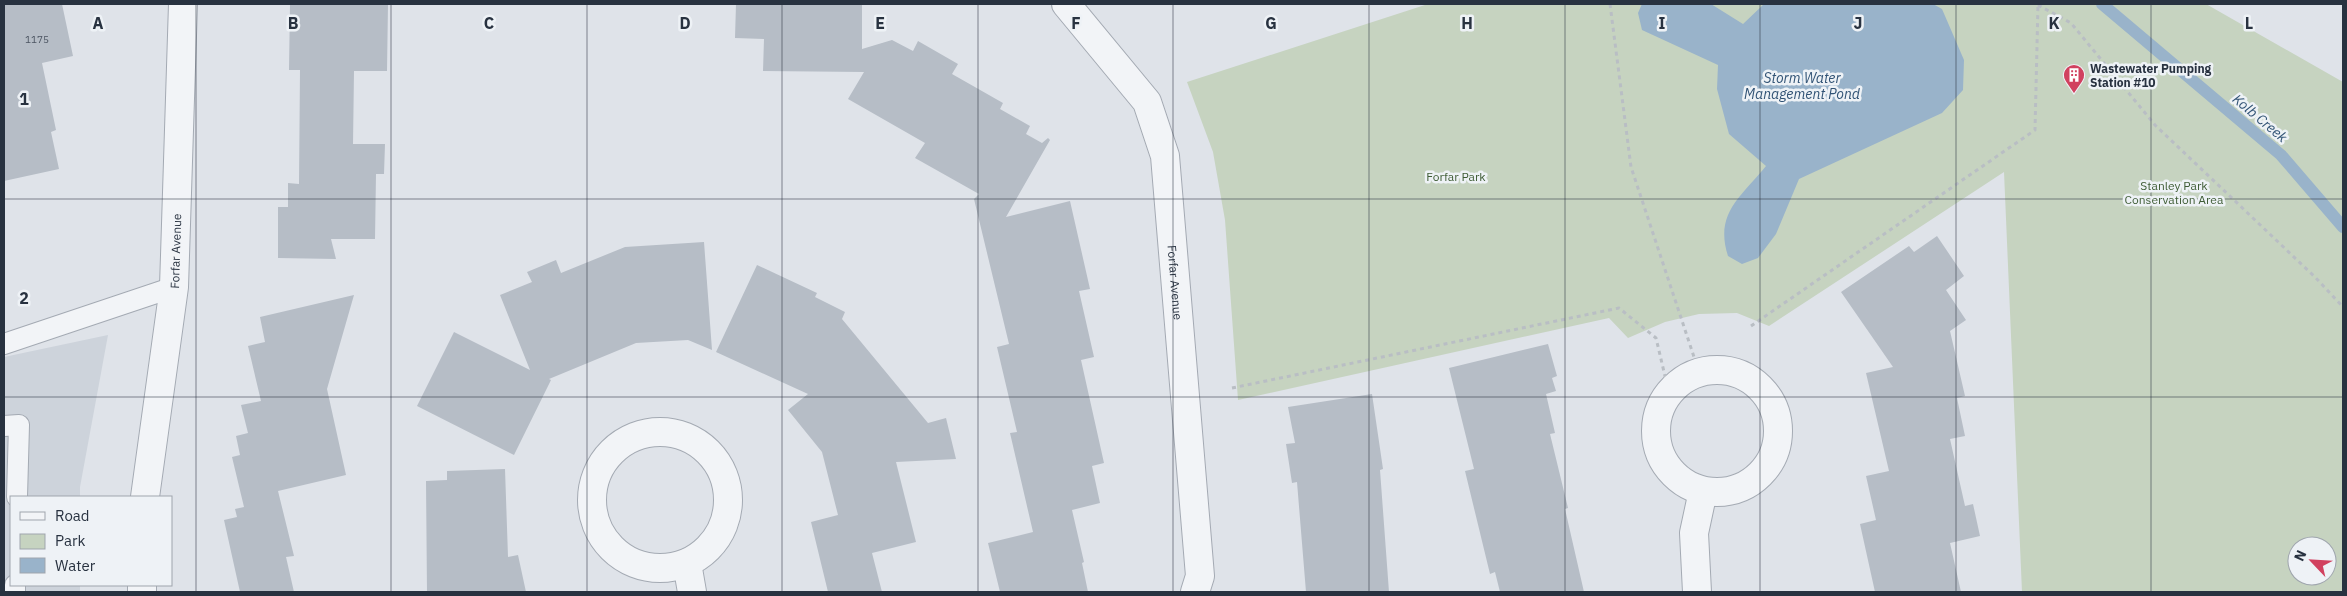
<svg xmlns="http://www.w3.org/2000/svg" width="2347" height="596" viewBox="0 0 2347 596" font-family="'IBM Plex Sans',sans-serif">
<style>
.built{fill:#cdd3db}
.green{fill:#c6d3c0;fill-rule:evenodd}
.water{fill:#99b3ca}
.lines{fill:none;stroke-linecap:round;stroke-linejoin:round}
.stream{stroke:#99b3ca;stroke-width:12}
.building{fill:#b6bdc6}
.service-casing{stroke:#a4aab3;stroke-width:22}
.minor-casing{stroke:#a4aab3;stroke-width:30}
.path{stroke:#b9bec4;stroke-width:3;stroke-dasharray:4 4;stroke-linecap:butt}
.service{stroke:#f2f4f7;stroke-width:20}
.minor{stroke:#f2f4f7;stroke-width:28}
.grid{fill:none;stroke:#283240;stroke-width:1;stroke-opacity:0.55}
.labels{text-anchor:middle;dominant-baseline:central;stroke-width:5;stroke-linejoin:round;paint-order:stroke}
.number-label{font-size:10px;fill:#4c5562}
.poi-label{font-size:12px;font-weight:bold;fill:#283240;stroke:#eef2f6;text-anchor:start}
.park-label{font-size:12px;fill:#3e5c35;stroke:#eef2f6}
.street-label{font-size:12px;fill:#283240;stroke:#eef2f6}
.water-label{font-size:14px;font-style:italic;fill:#315375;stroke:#eef2f6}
.grid-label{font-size:16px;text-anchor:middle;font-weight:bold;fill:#283240;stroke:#eef2f6;stroke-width:5;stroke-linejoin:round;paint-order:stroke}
</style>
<rect width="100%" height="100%" fill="#dfe3e9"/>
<path class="built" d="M 108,335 L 80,487 L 80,497 L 11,497 L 11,585 L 80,585 L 80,592 L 4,592 L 4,357 Z"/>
<path class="green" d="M 1428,4 L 2206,4 L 2343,82 L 2343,592 L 2022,592 L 2004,172 L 1769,326 L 1737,313 L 1699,314 L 1665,322 L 1628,338 L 1609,318 L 1238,400 L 1225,220 L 1213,152 L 1187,82 ZM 2297,546 L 2327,546 L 2327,576 L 2297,576 Z"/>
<path class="water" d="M 1642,4 L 1711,4 L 1743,24 L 1764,4 L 1933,4 L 1942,9 L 1964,60 L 1963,90 L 1942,113 L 1799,179 L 1776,234 L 1758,258 L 1742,264 L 1728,256 C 1714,213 1742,196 1766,166 L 1729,134 L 1717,89 L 1718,65 L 1642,30 L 1638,13 Z"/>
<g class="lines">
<path class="stream" d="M 2102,4 L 2281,155 L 2343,227"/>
</g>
<path class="building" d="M 4,4 L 62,4 L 73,56 L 42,63 L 56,130 L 51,132 L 59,169 L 4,181 Z
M 290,4 L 388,4 L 387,71 L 354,71 L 353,144 L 385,144 L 384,174 L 376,174 L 375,239 L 331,239 L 336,259 L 278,258 L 278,207 L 288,207 L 288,183 L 299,184 L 300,70 L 289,70 Z
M 736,4 L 862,4 L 862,49 L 892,40 L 913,51 L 918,41 L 958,64 L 952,74 L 1003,103 L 1000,109 L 1030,126 L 1026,134 L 1042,143 L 1048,138 L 1050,140 L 1006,217 L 1070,201 L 1090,289 L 1079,291 L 1094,357 L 1081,360 L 1104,463 L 1092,466 L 1100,503 L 1072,510 L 1084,562 L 1082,563 L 1088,592 L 1000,592 L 988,543 L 1033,532 L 1010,433 L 1017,432 L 997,347 L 1009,344 L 974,199 L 979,194 L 915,158 L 925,143 L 848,99 L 864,72 L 763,71 L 764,39 L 735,38 Z
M 1937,236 L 1964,276 L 1946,290 L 1966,320 L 1950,331 L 1965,396 L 1957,398 L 1965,436 L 1950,439 L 1965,506 L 1973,504 L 1980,536 L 1950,543 L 1961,592 L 1875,592 L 1860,524 L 1876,520 L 1866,476 L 1889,471 L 1866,373 L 1893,367 L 1841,292 L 1909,246 L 1914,252 Z
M 704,242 L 712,350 L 688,340 L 636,343 L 549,379 L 551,380 L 514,455 L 417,406 L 454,332 L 530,370 L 500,295 L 532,282 L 527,272 L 556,260 L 561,273 L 625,247 Z
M 757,265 L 817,293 L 815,297 L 845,312 L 842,319 L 928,423 L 946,418 L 956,459 L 896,462 L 916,542 L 872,553 L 882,592 L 828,592 L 811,522 L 838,515 L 822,452 L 788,410 L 808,394 L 716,352 Z
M 354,295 L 327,389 L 346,475 L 278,491 L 294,556 L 286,557 L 294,592 L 240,592 L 224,520 L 237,517 L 235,509 L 244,507 L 232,457 L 240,455 L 236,436 L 248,433 L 241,405 L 261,401 L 248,346 L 265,342 L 260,317 Z
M 1548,344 L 1557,376 L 1552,378 L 1556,391 L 1546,394 L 1555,433 L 1550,434 L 1568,508 L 1565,509 L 1584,592 L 1500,592 L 1495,572 L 1490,574 L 1465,471 L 1474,469 L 1449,368 Z
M 1372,394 L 1383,469 L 1380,470 L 1389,592 L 1306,592 L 1297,482 L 1292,483 L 1286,444 L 1295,443 L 1288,407 Z
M 505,469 L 508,557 L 518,555 L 526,592 L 427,592 L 426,481 L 447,480 L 447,471 Z"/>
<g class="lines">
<g class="service-casing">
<path id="service" d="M 4,344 L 174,287
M 4,426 L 19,425 L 17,497
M 15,592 L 15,585"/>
</g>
<g class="minor-casing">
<g id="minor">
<path id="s1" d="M 1066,4 L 1147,102 L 1165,156 L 1200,576 L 1195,592"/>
<circle cx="1717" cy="431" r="61"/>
<circle cx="660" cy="500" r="68"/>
<path id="s2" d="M 145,497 L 174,287 L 183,4"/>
<path d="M 687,563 L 692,592"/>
<path d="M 142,592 L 142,585"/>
<path d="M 1697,592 L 1694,533 L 1703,491"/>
</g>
</g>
<path class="path" d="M 1610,4 L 1631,167 L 1699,372
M 2038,5 L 2071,23 L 2155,125 L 2315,277 L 2343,307
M 1751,326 L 2035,130 L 2038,4
M 1232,388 L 1619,308 L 1656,338 L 1669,393"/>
<use href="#service" class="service"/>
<use href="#minor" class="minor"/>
</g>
<path class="grid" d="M 196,4 L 196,592M 391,4 L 391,592M 587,4 L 587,592M 782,4 L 782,592M 978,4 L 978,592M 1173,4 L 1173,592M 1369,4 L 1369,592M 1565,4 L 1565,592M 1760,4 L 1760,592M 1956,4 L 1956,592M 2151,4 L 2151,592M 4,199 L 2343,199M 4,397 L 2343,397"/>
<defs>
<g id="building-pin" transform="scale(1.125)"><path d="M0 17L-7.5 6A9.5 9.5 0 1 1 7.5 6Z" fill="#d1415f" stroke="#eef2f6"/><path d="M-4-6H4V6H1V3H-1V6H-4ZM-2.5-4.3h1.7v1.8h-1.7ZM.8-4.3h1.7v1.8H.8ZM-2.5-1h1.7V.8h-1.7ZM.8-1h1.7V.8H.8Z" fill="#fff"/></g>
</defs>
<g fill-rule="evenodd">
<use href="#building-pin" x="2074" y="75"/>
</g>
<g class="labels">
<g class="number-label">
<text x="37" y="39">1175</text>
</g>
<g class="poi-label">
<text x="2090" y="68">Wastewater Pumping<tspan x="2090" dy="14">Station #10</tspan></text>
</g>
<g class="park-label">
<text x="1456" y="176">Forfar Park</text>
<text x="2174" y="185">Stanley Park<tspan x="2174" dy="14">Conservation Area</tspan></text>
</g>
<g class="street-label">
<text stroke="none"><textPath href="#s2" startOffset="248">Forfar Avenue</textPath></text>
<text stroke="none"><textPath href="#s1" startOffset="311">Forfar Avenue</textPath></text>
</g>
<g class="water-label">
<text x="1802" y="78">Storm Water<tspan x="1802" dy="16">Management Pond</tspan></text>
<text transform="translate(2260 118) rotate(40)">Kolb Creek</text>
</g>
</g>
<g class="grid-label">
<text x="98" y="29">A</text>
<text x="293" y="29">B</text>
<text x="489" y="29">C</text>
<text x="685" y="29">D</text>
<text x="880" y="29">E</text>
<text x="1076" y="29">F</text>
<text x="1271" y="29">G</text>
<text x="1467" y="29">H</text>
<text x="1662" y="29">I</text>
<text x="1858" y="29">J</text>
<text x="2054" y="29">K</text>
<text x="2249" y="29">L</text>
<text x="24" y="105">1</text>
<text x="24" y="304">2</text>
</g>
<rect width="2347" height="596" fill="none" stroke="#283240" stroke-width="10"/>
<rect x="10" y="496" width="162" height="90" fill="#eef2f6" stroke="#9fa5ad"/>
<rect x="20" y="512" width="25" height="8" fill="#f2f4f7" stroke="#9fa5ad"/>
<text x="55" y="521" font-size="15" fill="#283240">Road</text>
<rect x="20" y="534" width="25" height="15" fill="#c6d3c0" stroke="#9fa5ad"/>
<text x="55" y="546" font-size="15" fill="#283240">Park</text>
<rect x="20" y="558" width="25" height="15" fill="#99b3ca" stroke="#9fa5ad"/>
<text x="55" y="571" font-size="15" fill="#283240">Water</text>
<g transform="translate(2312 561) rotate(295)"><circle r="24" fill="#eef2f6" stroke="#9fa5ad"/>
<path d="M0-4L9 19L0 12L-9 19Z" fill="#d1415f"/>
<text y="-8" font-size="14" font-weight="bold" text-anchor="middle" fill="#283240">N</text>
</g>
</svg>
